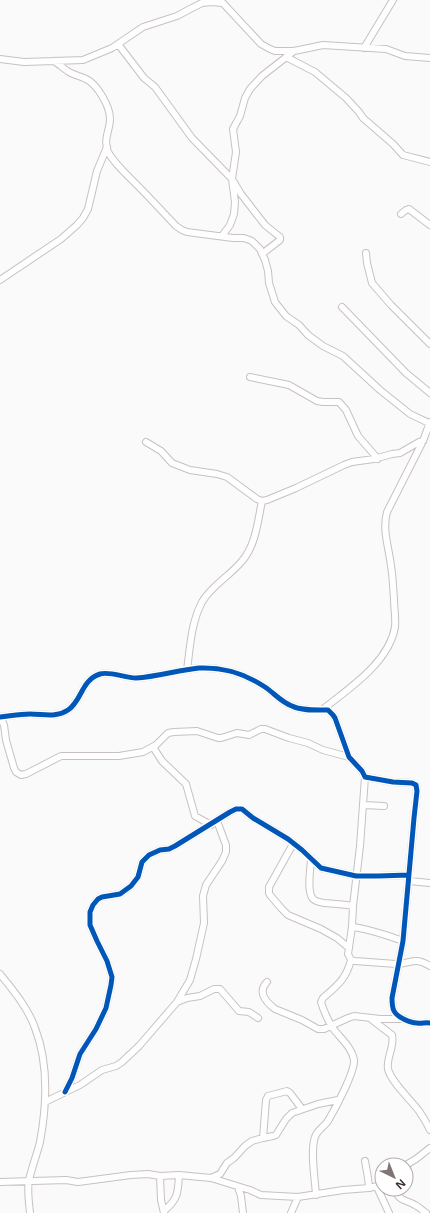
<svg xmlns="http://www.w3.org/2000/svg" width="430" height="1213" viewBox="0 0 430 1213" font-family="'Noto Sans',sans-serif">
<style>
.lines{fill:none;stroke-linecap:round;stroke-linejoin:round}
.minor-casing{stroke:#c8c1c1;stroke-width:8}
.minor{stroke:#fefefe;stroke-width:6}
.cycleway-casing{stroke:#fff;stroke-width:8}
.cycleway{stroke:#0057b8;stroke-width:5}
</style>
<rect width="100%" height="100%" fill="#fafafa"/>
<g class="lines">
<g class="minor-casing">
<path id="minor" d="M 221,1 L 261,44 L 270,49 L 275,51 L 294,51 L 323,45 L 386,49 L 405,56 L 430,58
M 118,44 L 144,78 L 155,87 L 192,138 L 232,179 L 241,194 L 265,225 L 280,237 L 280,240 L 262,254
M 364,48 L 393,0
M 286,57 L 315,72 L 346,98 L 359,112 L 363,118 L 393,144 L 403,155 L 430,162
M 0,59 L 24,62 L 83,60 L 112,48 L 143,27 L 177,16 L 190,9 L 202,3 L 211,2 L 222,3
M 54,61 C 59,64 64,69 69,72 C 74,75 80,76 86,79 C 97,84 110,106 110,119 C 110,130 103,139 108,152 C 114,163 125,173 134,182 C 148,196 162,211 176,226 L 182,230 L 187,232 L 233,238 L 244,238 L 252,241 L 260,249 L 265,260 L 268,271 L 269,283 L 275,302 L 286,316 L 299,325 L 308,335 L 323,346 L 343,356 L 380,390 L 410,414 L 429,423
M 401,214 L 406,210 L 409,209 L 430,225
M 222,236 L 230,225 L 234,214 L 235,202 L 232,179 L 236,152 L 233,129 L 240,116 L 245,98 L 250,89 L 262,76 L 294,51
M 366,253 L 367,263 L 372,283 L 391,305 L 430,344
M 0,280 L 61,239 L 77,225 L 83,218 L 88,209 L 97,171 L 107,147
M 342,307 L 406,373 L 430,393
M 250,377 L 289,385 L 317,401 L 323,402 L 339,402 L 346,410 L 358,436 L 378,459
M 146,442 L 161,451 L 172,463 L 190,470 L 217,474 L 227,477 L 257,499 L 262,501 L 267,500 L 296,488 L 344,465 L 352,462 L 374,459 L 392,454 L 400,453 L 419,442 L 423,441
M 187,670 C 190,648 191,623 202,602 C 212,585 230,576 242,561 C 256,545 258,520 262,501
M 322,710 C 348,689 389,663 395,627 C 396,618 394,608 394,599 C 393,588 393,577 391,566 C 389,548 382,530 387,512 L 423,441 L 430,422
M 0,717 C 10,716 20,714 30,714 C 44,714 56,718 68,710 C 82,701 81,680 100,674 C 110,671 125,678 136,678 C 157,677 178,670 199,668 C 224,667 244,673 265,687 C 274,693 281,702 292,706 C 302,711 316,710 328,710 L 333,715 L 335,718 L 349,757 L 362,771 L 365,777 L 393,782 L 412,783 L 416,785 L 417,791 L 414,818 L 403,941 L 392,998 C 392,1003 392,1007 394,1011 C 397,1017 410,1023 417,1023 C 422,1024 425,1022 430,1023
M 0,717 L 4,725 L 6,740 L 14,768 L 16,772 L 21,775 L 26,774 L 61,756 L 119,756 L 143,752 L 156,745 L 168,733 L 174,732 L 197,731 L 218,738 L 221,738 L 237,733 L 249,735 L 261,729 L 265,729 L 289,738 L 308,743 L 323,750 L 349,757
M 153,747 L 162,761 L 186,784 L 195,816 L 211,825
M 365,777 L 360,846 L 353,906 L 352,927 L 348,954 L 351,960 L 355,961 C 369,962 382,963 396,964 C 412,964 413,956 430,966
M 363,805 L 384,806
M 293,844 L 269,887 L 269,893 L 270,895 L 281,908 L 288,915 L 321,929 L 337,938 L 349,948
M 311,858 C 311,867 306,891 313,899 C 316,902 320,902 324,903 C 334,904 343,904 353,906
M 409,881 L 430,883
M 352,927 C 370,929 386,935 403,941
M 0,974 C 13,990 28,1008 35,1028 C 49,1064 47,1104 40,1142 C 37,1154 32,1167 29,1180 C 27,1190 29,1202 30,1213
M 267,982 C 257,992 266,1002 275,1009 L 302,1020 L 318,1029 L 324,1029 L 348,1018 L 354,1016 L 380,1019 L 404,1019
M 177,1002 L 187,998 L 200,996 L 214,989 L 220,989 L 239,1011 L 249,1012 L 258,1018
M 371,1019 L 392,1035 C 395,1046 386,1058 388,1069 C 391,1082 411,1100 419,1111 C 423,1117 427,1123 430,1130
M 65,1092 L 72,1078 L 80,1054 L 96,1029 L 106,1008 L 111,985 L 112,977 L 107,961 L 97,941 L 90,925 L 90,912 L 93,905 L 98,899 L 102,897 L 120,894 L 131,886 L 138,877 L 142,862 L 149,855 L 160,850 L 169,849 L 175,846 L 230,812 L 236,809 L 242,809 L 253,818 L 288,839 L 302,850 L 321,868 L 356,876 L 378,876 L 409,875
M 45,1102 L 80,1085 L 102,1070 L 116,1066 L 122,1062 L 139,1046 L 177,1002 L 190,980 L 196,959 L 204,923 L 203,896 L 206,885 L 222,861 L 226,852 L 226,845 L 217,821
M 263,1138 L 266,1100 L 268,1096 L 287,1091 L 290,1093 L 302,1109
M 365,1161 L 368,1178 L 369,1188
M 406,1165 L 416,1159 L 430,1148
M 160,1176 L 161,1200 L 164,1213
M 211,1178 L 220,1174 L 227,1163 L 234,1158 L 245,1146 L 252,1141 L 263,1138 L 273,1136 L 276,1135 L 286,1119 L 292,1113 L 318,1104 L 338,1100
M 0,1182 L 66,1180 L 78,1182 L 131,1175 L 148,1174 L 160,1176 L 179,1175 L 211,1178 L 250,1190 L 261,1195 L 298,1197 L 343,1190 L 369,1188 L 382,1185
M 238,1187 L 241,1196 L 243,1213
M 377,1187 L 389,1213
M 395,1189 C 399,1202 405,1199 415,1205 C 419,1207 422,1210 426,1213
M 316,1195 C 315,1179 310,1151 315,1137 C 317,1130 324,1127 328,1121 C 335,1109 355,1072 354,1060 C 352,1047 339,1037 332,1027 C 328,1020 323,1009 321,1002 L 323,998 C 338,985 346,979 351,960
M 164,1211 C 178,1199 178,1193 179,1175
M 291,1213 L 298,1197"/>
</g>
<use href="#minor" class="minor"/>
<g class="cycleway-casing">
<path id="cycleway" d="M 0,717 C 10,716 20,714 30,714 C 44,714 56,718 68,710 C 82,701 81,680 100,674 C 110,671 125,678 136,678 C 157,677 178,670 199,668 C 224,667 244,673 265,687 C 274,693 281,702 292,706 C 302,711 316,710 328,710 L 333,715 L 335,718 L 349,757 L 362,771 L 365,777 L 393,782 L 412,783 L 416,785 L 417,791 L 414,818 L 403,941 L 392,998 C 392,1003 392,1007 394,1011 C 397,1017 410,1023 417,1023 C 422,1024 425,1022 430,1023
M 65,1092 L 72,1078 L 80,1054 L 96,1029 L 106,1008 L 111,985 L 112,977 L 107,961 L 97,941 L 90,925 L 90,912 L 93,905 L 98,899 L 102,897 L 120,894 L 131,886 L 138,877 L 142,862 L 149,855 L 160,850 L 169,849 L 175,846 L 230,812 L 236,809 L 242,809 L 253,818 L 288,839 L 302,850 L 321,868 L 356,876 L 378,876 L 409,875"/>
</g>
<use href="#cycleway" class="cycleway"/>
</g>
<g transform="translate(394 1177) rotate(137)"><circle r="19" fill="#ffffff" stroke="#b1abab"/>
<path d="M0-3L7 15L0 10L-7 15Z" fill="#7f7574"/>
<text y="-6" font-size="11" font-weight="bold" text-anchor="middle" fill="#3d2d2c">N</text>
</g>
</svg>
